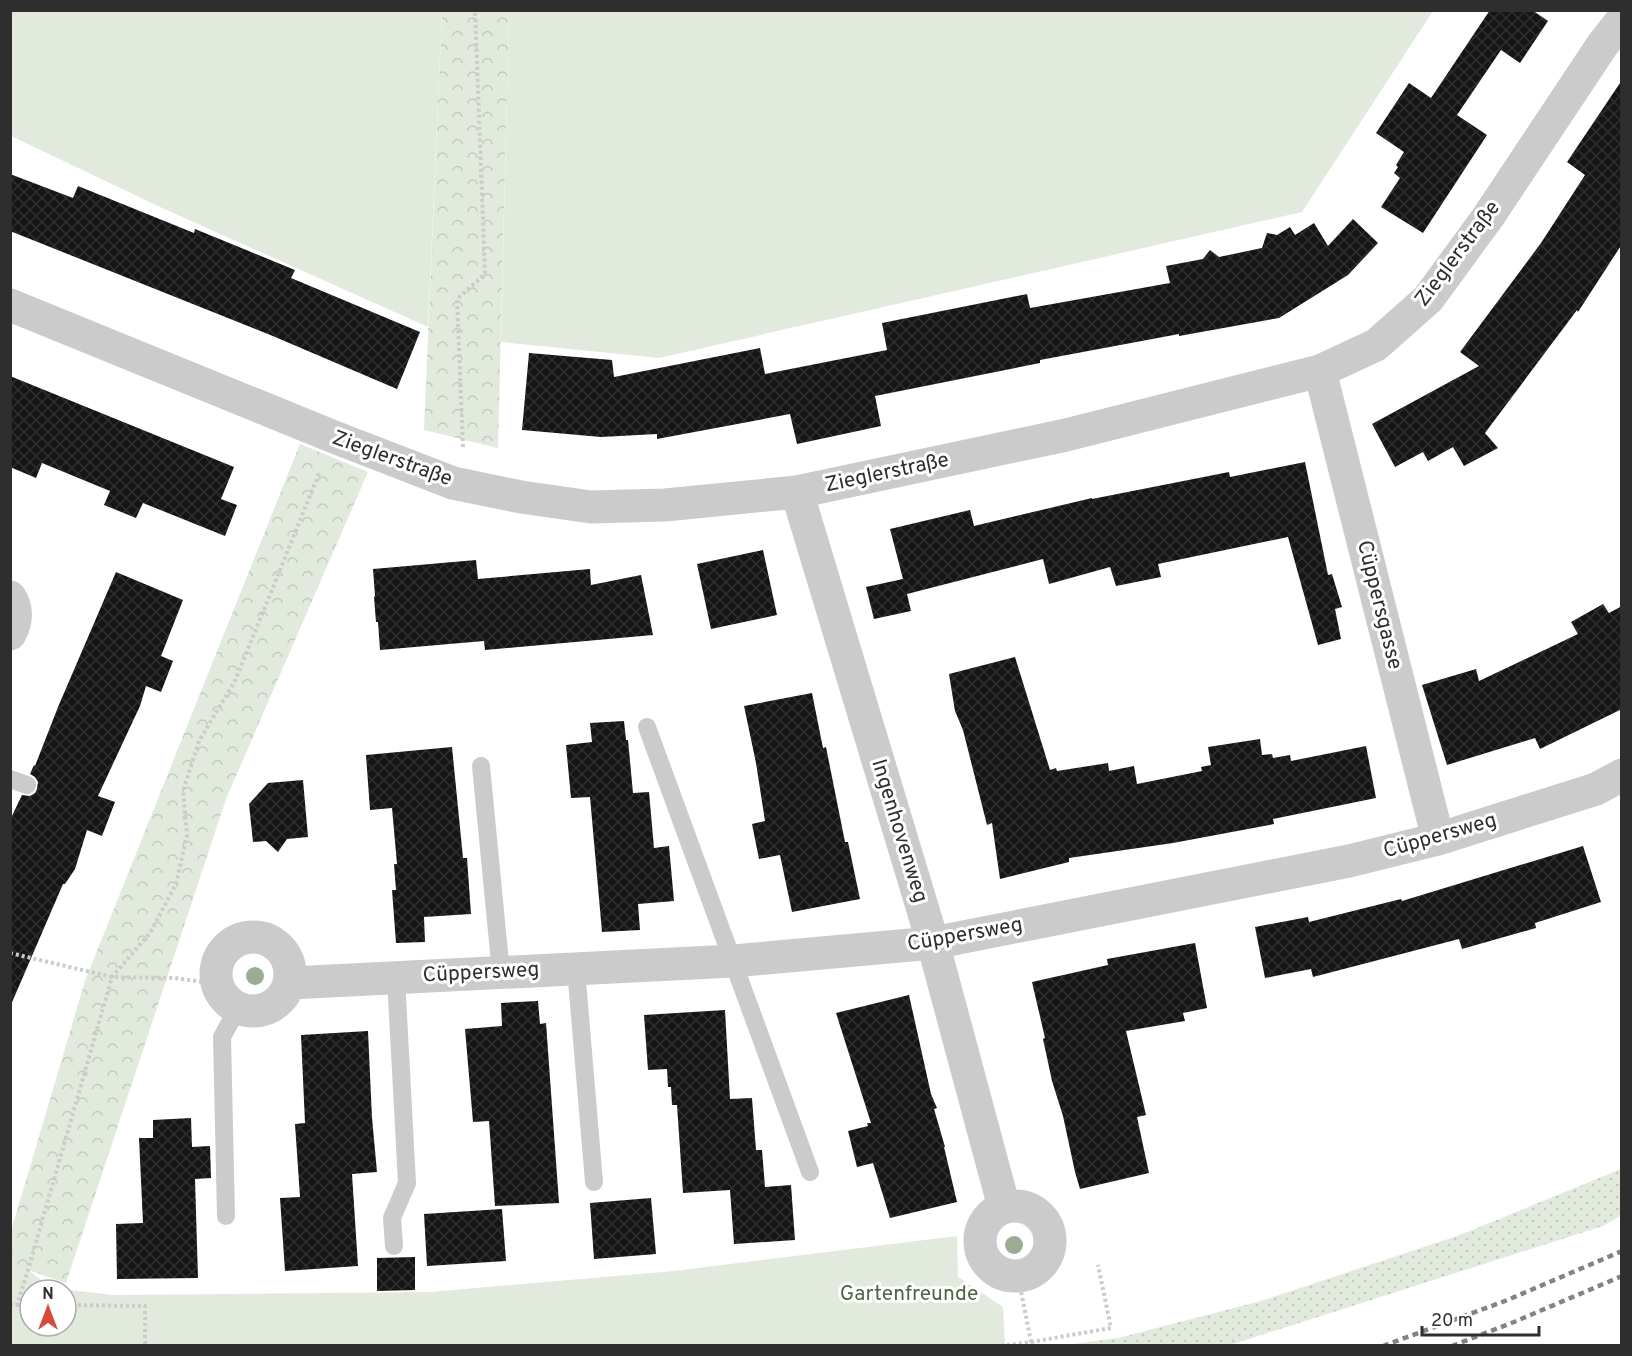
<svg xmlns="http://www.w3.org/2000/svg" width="1632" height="1356" viewBox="0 0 1632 1356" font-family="Overpass,sans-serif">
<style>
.grass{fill:url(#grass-dots)}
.park{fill:url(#park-crowns)}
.garden{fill:#e2eadd;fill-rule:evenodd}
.building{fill:url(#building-cross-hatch)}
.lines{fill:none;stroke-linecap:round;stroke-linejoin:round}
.path{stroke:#cbcbcb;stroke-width:4;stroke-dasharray:3 3;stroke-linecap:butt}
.service{stroke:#cbcbcb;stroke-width:18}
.minor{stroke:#cbcbcb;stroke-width:33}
.rail{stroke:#838383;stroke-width:4.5;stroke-dasharray:6 4.5;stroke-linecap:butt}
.tree{fill:#9dab95}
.labels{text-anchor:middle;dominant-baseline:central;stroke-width:6;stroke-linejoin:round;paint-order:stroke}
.street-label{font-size:21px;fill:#2e2e2e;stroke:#fff}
.park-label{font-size:21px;fill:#4c663f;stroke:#fff}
</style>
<defs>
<pattern id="grass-dots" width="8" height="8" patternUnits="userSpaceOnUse" patternTransform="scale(1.5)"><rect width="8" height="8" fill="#e2eadd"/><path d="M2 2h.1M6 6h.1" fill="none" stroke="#c2c9be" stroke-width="1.8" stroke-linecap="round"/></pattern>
<pattern id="park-crowns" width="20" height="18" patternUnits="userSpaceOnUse" patternTransform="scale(1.5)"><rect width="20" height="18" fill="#e2eadd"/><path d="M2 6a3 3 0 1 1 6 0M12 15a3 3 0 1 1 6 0" fill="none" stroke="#c2c9be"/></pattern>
<pattern id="building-cross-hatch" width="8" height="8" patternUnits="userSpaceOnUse" patternTransform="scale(1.5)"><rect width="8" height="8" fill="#151515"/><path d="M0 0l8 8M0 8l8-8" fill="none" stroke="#2f2f2f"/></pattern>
</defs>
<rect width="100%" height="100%" fill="#fff"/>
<path class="grass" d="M 1621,1169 L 1621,1216 L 1603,1226 L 1230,1345 L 1067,1345 L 1118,1338 L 1261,1301 L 1460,1235 Z"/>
<path class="park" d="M 442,11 L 509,11 L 498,448 L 424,430 Z
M 300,444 L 368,472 L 226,799 L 66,1283 L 28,1270 L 11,1276 L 11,1231 L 85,981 Z"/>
<path class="garden" d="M 10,11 L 442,11 L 428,327 L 160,207 L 11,136 Z
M 509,11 L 509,10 L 1433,11 L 1302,212 L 659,358 L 501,342 Z
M 957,1236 L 958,1277 L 1003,1307 L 1005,1345 L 11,1345 L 11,1276 L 28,1270 L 52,1288 L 113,1295 L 430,1292 L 674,1271 ZM 30,1290 L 66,1290 L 66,1326 L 30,1326 Z"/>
<path class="building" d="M 1490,10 L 1532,10 L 1548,21 L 1520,63 L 1501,50 L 1457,115 L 1487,135 L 1423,233 L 1381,207 L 1400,178 L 1394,173 L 1398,167 L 1396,165 L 1404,152 L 1376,133 L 1409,83 L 1431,98 Z
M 1622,80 L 1622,244 L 1578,312 L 1577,310 L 1485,433 L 1498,448 L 1464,466 L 1453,447 L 1428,461 L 1423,452 L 1395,467 L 1372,424 L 1479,366 L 1460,352 L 1541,243 L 1585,175 L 1567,162 Z
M 10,174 L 73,198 L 78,186 L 194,233 L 195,229 L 295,270 L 291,278 L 420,332 L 397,389 L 268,334 L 10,231 Z
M 1353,219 L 1378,243 L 1348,275 L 1279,318 L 1179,336 L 1179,334 L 1040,360 L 1040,363 L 875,396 L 881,426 L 797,444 L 790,414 L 657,439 L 657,434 L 601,437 L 522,430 L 529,353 L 612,360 L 614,377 L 760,348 L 765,374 L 887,350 L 882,323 L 1027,294 L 1030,308 L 1170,283 L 1166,266 L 1203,259 L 1210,250 L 1219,257 L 1262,248 L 1267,233 L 1277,235 L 1290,227 L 1295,235 L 1314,223 L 1328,246 Z
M 10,376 L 234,467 L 221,499 L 237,505 L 225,536 L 143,503 L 136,518 L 104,505 L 110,491 L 42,463 L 36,478 L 10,467 Z
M 1305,462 L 1328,575 L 1332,574 L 1342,607 L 1335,609 L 1341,639 L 1318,645 L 1288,537 L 1158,564 L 1161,577 L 1116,586 L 1110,567 L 1049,584 L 1043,559 L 907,594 L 911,611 L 874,619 L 866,587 L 903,579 L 890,529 L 970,510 L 974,526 L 1092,498 L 1092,499 L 1229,472 L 1230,477 Z
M 763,550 L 777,615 L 711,629 L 697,564 Z
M 476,560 L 478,579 L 590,569 L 591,585 L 641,575 L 653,635 L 485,650 L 484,641 L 380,650 L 378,622 L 376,622 L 374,597 L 375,596 L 373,569 Z
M 116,572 L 183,600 L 161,656 L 173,661 L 161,692 L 146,686 L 140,706 L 98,796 L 115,802 L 102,836 L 87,830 L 75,869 L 65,884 L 63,884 L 10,1007 L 10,820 L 22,795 L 30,796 L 35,793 L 37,789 L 38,782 L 35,777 L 30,774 L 34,765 L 35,766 L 58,707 Z
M 1603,604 L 1609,613 L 1622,606 L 1622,709 L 1540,749 L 1535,738 L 1447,765 L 1422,685 L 1476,669 L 1479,681 L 1578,634 L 1571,622 Z
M 1015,657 L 1050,770 L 1056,768 L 1057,771 L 1108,763 L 1109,771 L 1134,766 L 1137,784 L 1202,771 L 1201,767 L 1211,765 L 1208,747 L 1260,739 L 1262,755 L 1272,754 L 1273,758 L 1290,755 L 1291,761 L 1366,746 L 1376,798 L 1273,819 L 1274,824 L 1173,843 L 1069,858 L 1069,862 L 1000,879 L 992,823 L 987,825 L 963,730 L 955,711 L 949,674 Z
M 812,693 L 823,748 L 826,747 L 845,842 L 848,842 L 860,899 L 792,912 L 780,855 L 759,859 L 752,824 L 765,821 L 756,763 L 744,706 Z
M 624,721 L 626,740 L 628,740 L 633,793 L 649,792 L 654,848 L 669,846 L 674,901 L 638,904 L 640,930 L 602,932 L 590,797 L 571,798 L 566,745 L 592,742 L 590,723 Z
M 452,747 L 463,858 L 467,858 L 471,914 L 424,917 L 425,942 L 396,943 L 392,890 L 396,890 L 394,864 L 397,864 L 392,808 L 370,810 L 366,755 Z
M 303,780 L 308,837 L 287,839 L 278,852 L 266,841 L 253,842 L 249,804 L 268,783 Z
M 1583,846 L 1601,902 L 1535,923 L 1536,928 L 1462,949 L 1459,939 L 1313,977 L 1311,969 L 1265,978 L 1255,927 L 1308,917 L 1309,922 L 1401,899 L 1402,901 Z
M 1195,943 L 1207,1008 L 1183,1013 L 1185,1021 L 1126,1031 L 1146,1115 L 1137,1117 L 1149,1173 L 1080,1189 L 1075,1172 L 1063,1116 L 1052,1081 L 1043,1039 L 1045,1038 L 1032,982 L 1108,965 L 1107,959 Z
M 909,995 L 931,1094 L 937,1108 L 934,1109 L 945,1147 L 944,1147 L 957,1202 L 890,1218 L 873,1163 L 857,1167 L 848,1131 L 868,1126 L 867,1123 L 871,1123 L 836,1013 Z
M 538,1001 L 540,1024 L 546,1023 L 559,1203 L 495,1206 L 489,1121 L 473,1122 L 465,1029 L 502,1026 L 501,1003 Z
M 725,1010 L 730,1099 L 752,1098 L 756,1150 L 762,1150 L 765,1187 L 791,1185 L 795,1240 L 734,1244 L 730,1190 L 683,1193 L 677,1105 L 672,1105 L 671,1087 L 668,1087 L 667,1069 L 648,1070 L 644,1015 Z
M 368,1031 L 372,1118 L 377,1172 L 352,1174 L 358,1266 L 285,1271 L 280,1198 L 300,1197 L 295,1124 L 305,1123 L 301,1035 Z
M 191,1118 L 192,1147 L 210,1146 L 211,1178 L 195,1179 L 198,1278 L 117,1279 L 116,1224 L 143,1223 L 139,1138 L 153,1138 L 153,1120 Z
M 651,1198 L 656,1254 L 594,1259 L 590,1203 Z
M 502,1209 L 506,1261 L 427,1266 L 424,1214 Z
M 415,1257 L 415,1290 L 377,1291 L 377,1258 Z"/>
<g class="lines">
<path class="path" d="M 463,447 L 457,299 L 485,274 L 475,10
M 10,953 L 112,977 L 175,978 L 217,984
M 10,1304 L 17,1305 L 28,1270 L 112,977 L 150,933 L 176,884 L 187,835 L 183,791 L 199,741 L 235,681 L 320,471
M 17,1305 L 30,1305
M 66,1305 L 145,1306 L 145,1346
M 1031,1342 L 1111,1328 L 1098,1265
M 1001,1346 L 1031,1342 L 1018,1276"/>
<path class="service" d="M 647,727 L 810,1172
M 481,766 L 501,973
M 10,779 L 27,785
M 576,969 L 594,1182
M 226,1216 L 222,1037 L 238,1008
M 394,1246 L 392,1218 L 407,1183 L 396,978"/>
<path class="minor" d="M 10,305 L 334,437 L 453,483 L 521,497 L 591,507 L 665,505 L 797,492 L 1066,435 L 1320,371 L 1376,345 L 1428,299 L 1488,217 L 1603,44 L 1622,20
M 1320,371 L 1438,839
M 797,492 L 933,943 L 1004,1207
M 10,597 C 18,610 17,621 10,634
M216 974a37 37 0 1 1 74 0a37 37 0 1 1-74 0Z
M 290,983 L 733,961 L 933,943 L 1349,861 L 1438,839 L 1596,789 L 1622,775
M980 1241a35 35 0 1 1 70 0a35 35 0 1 1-70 0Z"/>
<path class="rail" d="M 1383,1346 L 1505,1301 L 1622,1251
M 1452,1346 L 1514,1322 L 1622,1276"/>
</g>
<g class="tree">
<circle cx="255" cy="976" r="9"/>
<circle cx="1014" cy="1245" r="9"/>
</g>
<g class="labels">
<g class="street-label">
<text transform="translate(1458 254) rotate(-53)">Zieglerstraße</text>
<text transform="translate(392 459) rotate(20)">Zieglerstraße</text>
<text transform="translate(887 473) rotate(-12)">Zieglerstraße</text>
<text transform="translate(1379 605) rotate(76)">Cüppersgasse</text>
<text transform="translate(899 831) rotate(73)">Ingenhovenweg</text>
<text transform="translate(1440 836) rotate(-16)">Cüppersweg</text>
<text transform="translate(965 935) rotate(-10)">Cüppersweg</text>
<text transform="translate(481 973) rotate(-3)">Cüppersweg</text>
</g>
<g class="park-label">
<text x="909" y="1294">Gartenfreunde</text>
</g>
</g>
<rect width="1632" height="1356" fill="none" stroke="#2e2e2e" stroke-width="24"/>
<g transform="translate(48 1308)"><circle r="28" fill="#ffffff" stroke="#ababab" stroke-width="1.5"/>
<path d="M0-4.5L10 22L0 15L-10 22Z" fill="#d64b40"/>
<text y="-9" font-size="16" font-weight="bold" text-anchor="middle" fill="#2e2e2e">N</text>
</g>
<path d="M1422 1326v9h117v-9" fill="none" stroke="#2e2e2e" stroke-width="3"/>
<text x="1431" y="1326" font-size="18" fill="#2e2e2e" stroke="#ffffff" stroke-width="4.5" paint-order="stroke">20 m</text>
</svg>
